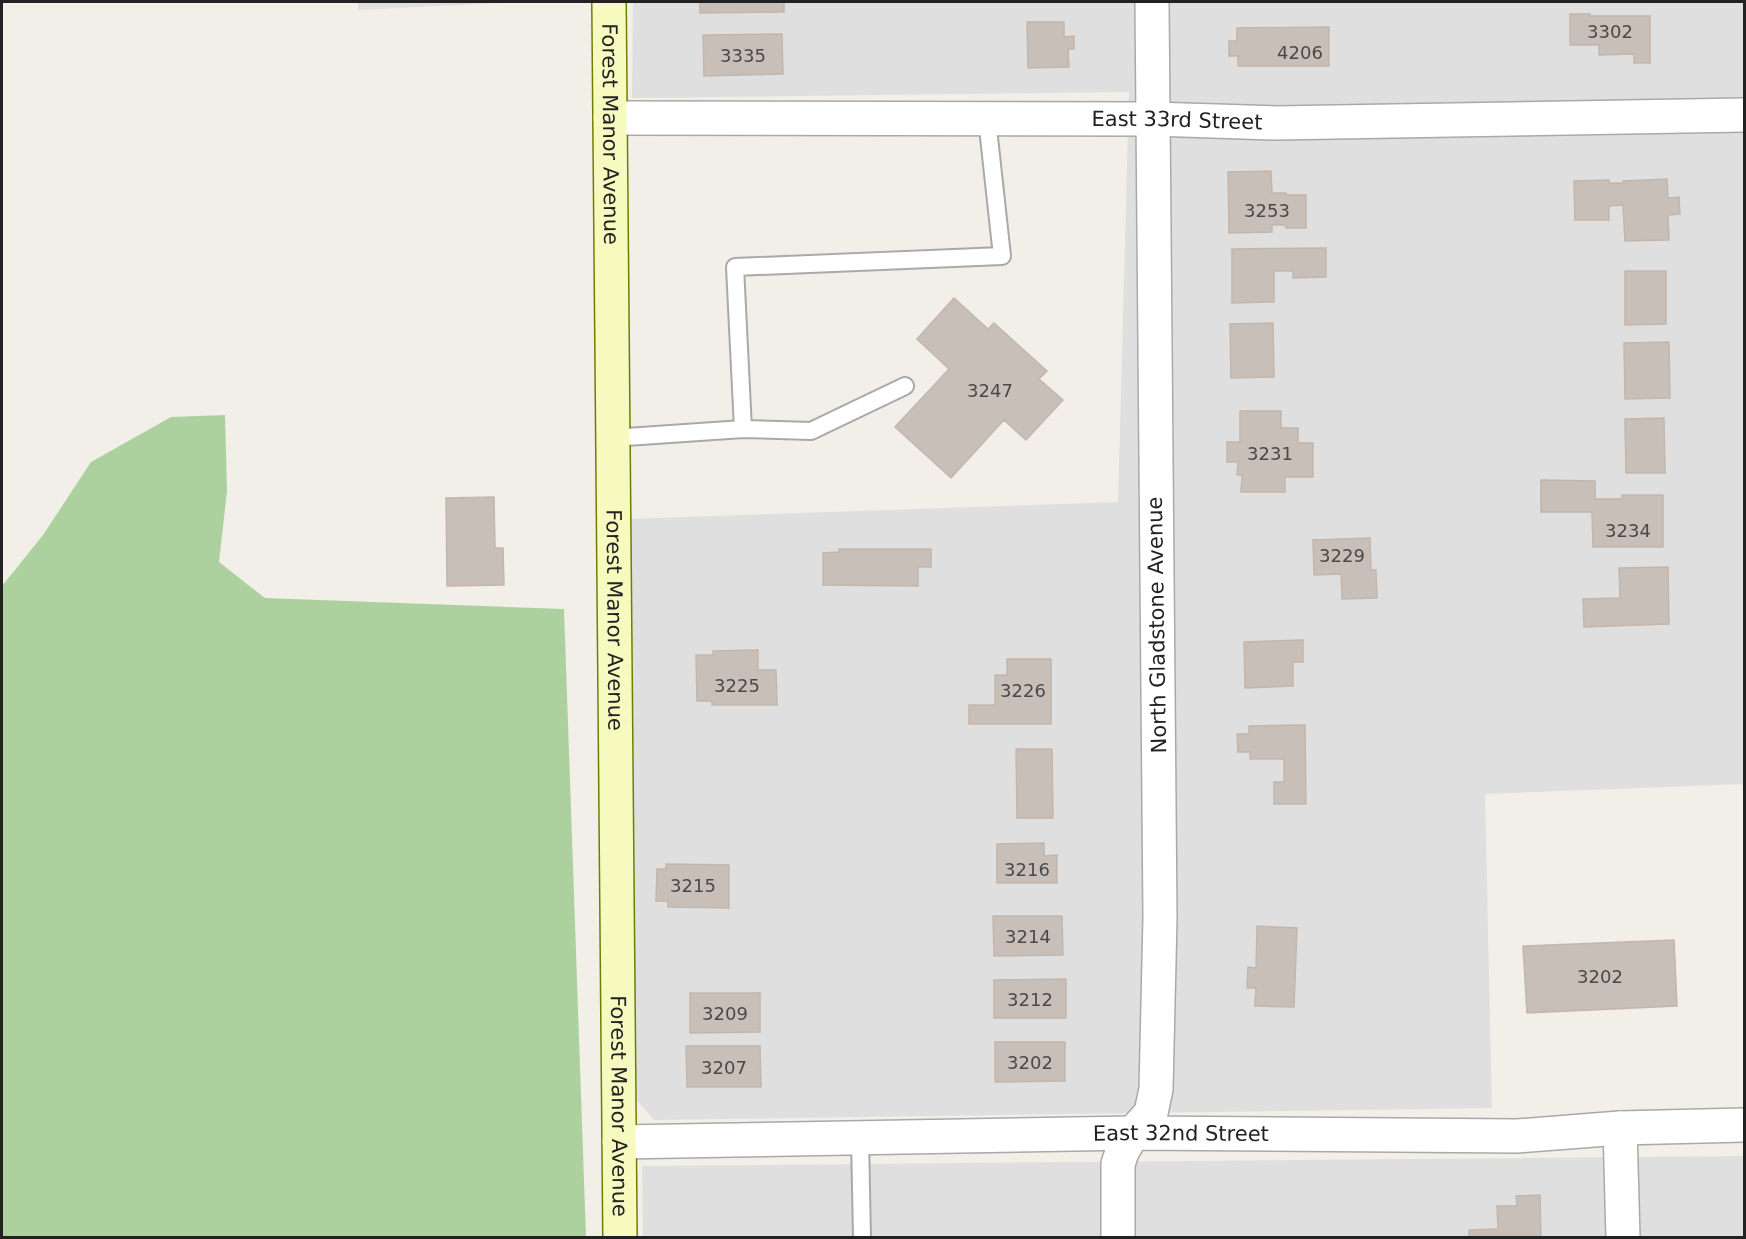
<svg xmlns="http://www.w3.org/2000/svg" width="1746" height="1239" viewBox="0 0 1746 1239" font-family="'DejaVu Sans',sans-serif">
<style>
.residential{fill:#e0dfdf}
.forest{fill:#add19e}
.building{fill:#c7bfb8;stroke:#c4b6ab;stroke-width:1.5}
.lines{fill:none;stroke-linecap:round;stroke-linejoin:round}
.lane-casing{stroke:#a9a9a9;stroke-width:20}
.street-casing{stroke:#a9a9a9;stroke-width:36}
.secondary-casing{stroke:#707d05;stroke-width:36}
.lane{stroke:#fff;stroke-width:16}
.street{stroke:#fff;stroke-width:33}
.secondary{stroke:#f7fabf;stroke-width:33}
.labels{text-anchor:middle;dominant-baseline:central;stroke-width:4.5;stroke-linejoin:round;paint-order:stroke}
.number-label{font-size:18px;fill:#4b4948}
.street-label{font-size:21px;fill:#222;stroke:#fff}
</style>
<rect width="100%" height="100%" fill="#f2efe9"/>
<path class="residential" d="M 358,2 L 519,2 L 358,10 Z
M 633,2 L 1744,2 L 1744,784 L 1485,794 L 1492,1108 L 654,1120 L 636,1099 L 628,519 L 1118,502 L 1129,92 L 632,98 Z
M 1744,1156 L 1744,1237 L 643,1237 L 642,1166 Z"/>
<path class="forest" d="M 225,415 L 227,491 L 219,562 L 265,598 L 564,609 L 586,1237 L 2,1237 L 2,586 L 43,535 L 91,462 L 171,417 Z"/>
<path class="building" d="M 700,2 L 784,2 L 784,12 L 700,13 Z
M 1570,14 L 1590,14 L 1590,16 L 1650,16 L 1650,63 L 1634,63 L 1634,54 L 1599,55 L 1599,45 L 1570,45 Z
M 1027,22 L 1064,22 L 1064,37 L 1074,36 L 1074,49 L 1068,49 L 1069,67 L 1028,68 Z
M 1329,27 L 1329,66 L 1238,66 L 1238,56 L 1229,56 L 1229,41 L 1237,41 L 1237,28 Z
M 782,34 L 783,74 L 704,76 L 703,35 Z
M 1271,171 L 1272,193 L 1286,193 L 1286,195 L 1306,195 L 1306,228 L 1286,228 L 1285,225 L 1272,225 L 1272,232 L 1229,233 L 1228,172 Z
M 1667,179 L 1668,198 L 1679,197 L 1680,214 L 1668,215 L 1669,240 L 1625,241 L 1623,205 L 1609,206 L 1609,220 L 1575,220 L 1574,181 L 1609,180 L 1609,183 L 1623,183 L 1623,181 Z
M 1326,248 L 1326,277 L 1293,278 L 1293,271 L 1274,271 L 1274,302 L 1232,303 L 1232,249 Z
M 1625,271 L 1666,271 L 1666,324 L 1625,325 Z
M 954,298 L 988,329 L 994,323 L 1047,371 L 1039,379 L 1063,400 L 1026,440 L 1004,420 L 951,478 L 895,427 L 949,369 L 917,339 Z
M 1273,323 L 1274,377 L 1231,378 L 1230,324 Z
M 1669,342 L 1670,398 L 1625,399 L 1624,343 Z
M 1240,411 L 1281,411 L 1281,428 L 1298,428 L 1298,443 L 1313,443 L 1313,477 L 1285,477 L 1285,492 L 1241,492 L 1242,475 L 1237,475 L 1238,462 L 1227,462 L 1227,442 L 1240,442 Z
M 1664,418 L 1665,473 L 1626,473 L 1625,419 Z
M 1541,480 L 1595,481 L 1595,499 L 1622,499 L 1622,495 L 1663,495 L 1663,547 L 1593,547 L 1592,512 L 1541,512 Z
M 494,497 L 495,548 L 503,548 L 504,585 L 447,586 L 446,498 Z
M 1370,538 L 1371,570 L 1376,570 L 1377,598 L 1342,599 L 1341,574 L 1314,575 L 1313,540 Z
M 839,549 L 931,549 L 931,567 L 918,567 L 918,586 L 823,585 L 823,553 L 839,552 Z
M 1668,567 L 1669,624 L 1584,627 L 1583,599 L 1620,598 L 1619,568 Z
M 1303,640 L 1303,662 L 1293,662 L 1293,686 L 1245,688 L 1244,642 Z
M 758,650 L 758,670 L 776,670 L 777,705 L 712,705 L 712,701 L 697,701 L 696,655 L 713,655 L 713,651 Z
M 1007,659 L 1051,659 L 1051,724 L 969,724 L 969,705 L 995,705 L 995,675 L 1007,675 Z
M 1305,725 L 1306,804 L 1274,804 L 1274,782 L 1284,782 L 1284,759 L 1250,759 L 1250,752 L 1238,752 L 1237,734 L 1249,734 L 1249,726 Z
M 1016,749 L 1052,749 L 1053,818 L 1017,818 Z
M 1044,843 L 1044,856 L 1057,855 L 1057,883 L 997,883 L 997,844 Z
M 666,864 L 729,865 L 729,908 L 668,907 L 668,901 L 656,901 L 657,869 L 666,869 Z
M 993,916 L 1062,916 L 1063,955 L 994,956 Z
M 1257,926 L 1297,928 L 1294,1007 L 1255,1006 L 1256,988 L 1247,988 L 1248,967 L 1256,968 Z
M 1674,940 L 1677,1006 L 1527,1013 L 1523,946 Z
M 1066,979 L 1066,1018 L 994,1018 L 994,980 Z
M 690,993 L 760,993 L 760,1032 L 690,1033 Z
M 995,1042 L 1065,1042 L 1065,1081 L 995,1082 Z
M 686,1046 L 760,1046 L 761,1087 L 687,1087 Z
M 1540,1195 L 1541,1238 L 1469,1238 L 1469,1230 L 1498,1229 L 1497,1206 L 1517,1206 L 1516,1196 Z"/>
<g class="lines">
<g class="lane-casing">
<path id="lane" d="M 743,429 L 811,431 L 905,386
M 612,438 L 743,429 L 735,267 L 1002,256 L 987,119
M 860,1138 L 862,1238"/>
</g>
<g class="street-casing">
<g id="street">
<path id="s1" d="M 610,118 L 1153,119 L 1276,123 L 1744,115"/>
<path d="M 1620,1128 L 1623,1238"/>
<path id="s2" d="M 619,1142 L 1133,1133 L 1517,1136 L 1620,1128 L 1744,1125"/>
<path d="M 1118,1238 L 1118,1164 L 1122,1152 L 1133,1133 L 1151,1113 L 1156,1089 L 1160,918 L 1152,2"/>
</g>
</g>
<g class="secondary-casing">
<g id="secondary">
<path id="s3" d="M 609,2 L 620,1238"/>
</g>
</g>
<use href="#lane" class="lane"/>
<use href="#street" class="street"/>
<use href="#secondary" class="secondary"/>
</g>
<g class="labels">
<g class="number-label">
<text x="1610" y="31">3302</text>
<text x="1300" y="52">4206</text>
<text x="743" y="55">3335</text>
<text x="1267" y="210">3253</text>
<text x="990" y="390">3247</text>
<text x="1270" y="453">3231</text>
<text x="1628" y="530">3234</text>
<text x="1342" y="555">3229</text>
<text x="737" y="685">3225</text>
<text x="1023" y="690">3226</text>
<text x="1027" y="869">3216</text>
<text x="693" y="885">3215</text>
<text x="1028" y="936">3214</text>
<text x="1600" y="976">3202</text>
<text x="1030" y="999">3212</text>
<text x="725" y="1013">3209</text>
<text x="1030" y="1062">3202</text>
<text x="724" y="1067">3207</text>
</g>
<g class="street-label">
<text stroke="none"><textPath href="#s1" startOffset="567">East 33rd Street</textPath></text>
<text stroke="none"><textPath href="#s3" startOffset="132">Forest Manor Avenue</textPath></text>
<text stroke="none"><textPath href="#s3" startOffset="618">Forest Manor Avenue</textPath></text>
<text transform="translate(1157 625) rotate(-91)">North Gladstone Avenue</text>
<text stroke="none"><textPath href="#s3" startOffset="1104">Forest Manor Avenue</textPath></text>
<text stroke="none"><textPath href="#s2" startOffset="562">East 32nd Street</textPath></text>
</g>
</g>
<rect width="1746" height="1239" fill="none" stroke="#222222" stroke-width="6"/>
</svg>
